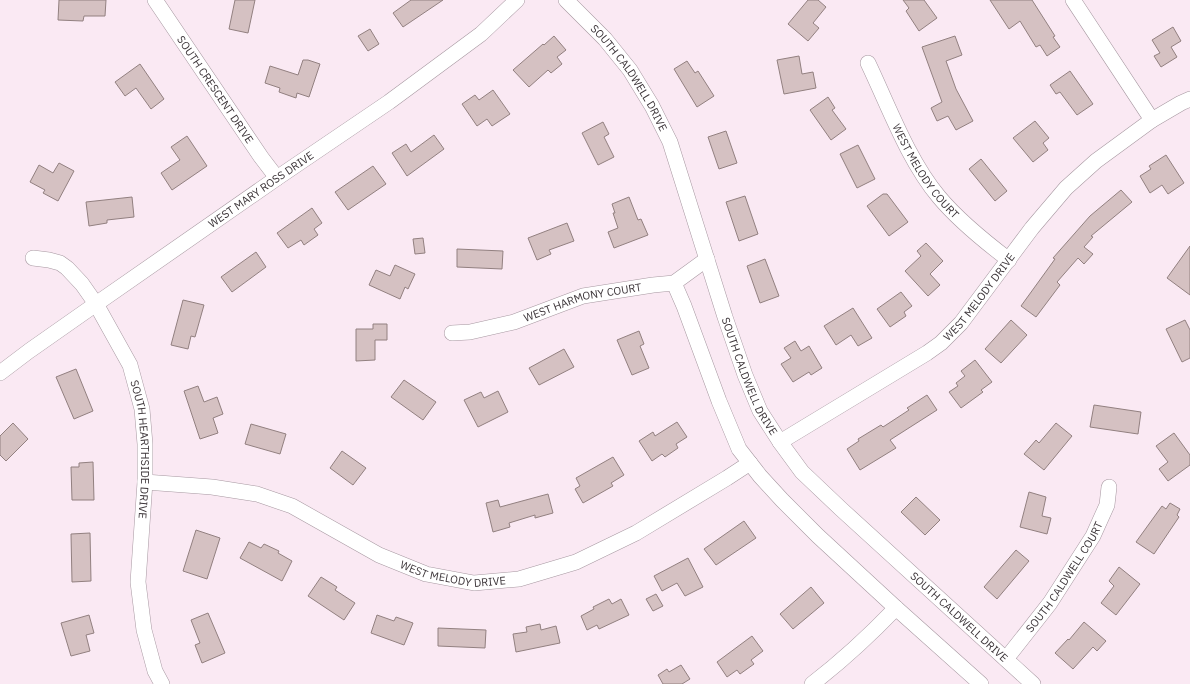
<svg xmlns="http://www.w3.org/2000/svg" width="1190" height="684" viewBox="0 0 1190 684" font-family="'IBM Plex Sans',sans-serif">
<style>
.building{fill:#d5c1c2;stroke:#928080}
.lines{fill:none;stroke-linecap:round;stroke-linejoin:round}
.minor-casing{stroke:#a798a1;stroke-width:16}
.minor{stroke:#fff;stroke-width:15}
.labels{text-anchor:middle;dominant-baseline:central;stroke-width:3;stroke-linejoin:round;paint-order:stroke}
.street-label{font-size:11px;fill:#3d363a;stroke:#fefbfd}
</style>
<rect width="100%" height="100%" fill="#fae9f3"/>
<path class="building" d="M 59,0 L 106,0 L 105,16 L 84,16 L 83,21 L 58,20 Z
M 235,0 L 255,0 L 248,33 L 229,29 Z
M 411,0 L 443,0 L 403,27 L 393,13 Z
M 808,0 L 818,0 L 826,7 L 813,23 L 819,28 L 808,41 L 788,24 Z
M 903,0 L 924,0 L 937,18 L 919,31 L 906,11 L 909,8 Z
M 990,0 L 1032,0 L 1055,36 L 1053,37 L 1060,47 L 1047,56 L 1040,45 L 1036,47 L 1020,21 L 1009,29 Z
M 1173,27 L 1181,41 L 1171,47 L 1177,57 L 1161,67 L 1154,56 L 1160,53 L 1152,40 Z
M 370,29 L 379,44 L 368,51 L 358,36 Z
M 554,36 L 566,50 L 557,57 L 562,64 L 551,73 L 548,70 L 529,87 L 513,70 L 543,44 L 544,45 Z
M 955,36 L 962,55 L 946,61 L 956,89 L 973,121 L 956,130 L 948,116 L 937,121 L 931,108 L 942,102 L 922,47 Z
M 799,56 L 802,74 L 813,72 L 816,88 L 784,94 L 777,60 Z
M 303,60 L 308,60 L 320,64 L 309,97 L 297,93 L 296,98 L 279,92 L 280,88 L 265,83 L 270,66 L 298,75 Z
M 687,61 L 695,73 L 698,71 L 714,96 L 697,107 L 674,69 Z
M 140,64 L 164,99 L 151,109 L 136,88 L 125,96 L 115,82 Z
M 1070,71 L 1093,104 L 1077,115 L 1060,92 L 1056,94 L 1050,85 Z
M 493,90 L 510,114 L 492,126 L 487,119 L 477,126 L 462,104 L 475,95 L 479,100 Z
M 828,97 L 835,108 L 832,110 L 846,129 L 831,140 L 810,110 Z
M 1035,121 L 1049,138 L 1043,143 L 1048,150 L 1033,162 L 1013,138 Z
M 603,122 L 609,134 L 604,137 L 614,157 L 598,165 L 582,133 Z
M 726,131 L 737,163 L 719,169 L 708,137 Z
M 434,135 L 444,149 L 407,176 L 392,153 L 406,144 L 411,152 Z
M 187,136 L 207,166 L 172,190 L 161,173 L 180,160 L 171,147 Z
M 858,145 L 875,179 L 857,188 L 840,154 Z
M 1166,155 L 1184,183 L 1168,194 L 1162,185 L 1150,193 L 1140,176 L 1151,169 L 1149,166 Z
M 981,159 L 1007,191 L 995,201 L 969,169 Z
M 59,163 L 74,171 L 58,201 L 43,193 L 45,190 L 30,182 L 39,165 L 53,173 Z
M 373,166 L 386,184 L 348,210 L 335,192 Z
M 1121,190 L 1132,202 L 1091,236 L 1093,237 L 1084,247 L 1093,254 L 1084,264 L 1078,258 L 1057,282 L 1060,285 L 1036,317 L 1021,306 L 1055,259 L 1053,258 L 1090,216 Z
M 883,194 L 887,194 L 908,222 L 889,236 L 867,206 Z
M 745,196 L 758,234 L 739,241 L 726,202 Z
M 132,197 L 134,217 L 107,220 L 107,223 L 89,226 L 86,202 Z
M 629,197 L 638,220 L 641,219 L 648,235 L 614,248 L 608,232 L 618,228 L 613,213 L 615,213 L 612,204 Z
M 312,208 L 322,223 L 314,229 L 318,235 L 304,245 L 301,240 L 288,248 L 277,233 Z
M 567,223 L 574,241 L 549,250 L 551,254 L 537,260 L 528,238 Z
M 423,238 L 425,253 L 415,254 L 413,239 Z
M 926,243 L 943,261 L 930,274 L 940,285 L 928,296 L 905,271 L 921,256 L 917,251 Z
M 1190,246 L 1190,295 L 1167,278 Z
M 457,249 L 503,251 L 502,269 L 457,267 Z
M 256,252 L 266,267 L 232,292 L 221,277 Z
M 765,259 L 779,296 L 760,303 L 747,266 Z
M 395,265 L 415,274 L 408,289 L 405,287 L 400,299 L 369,285 L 376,270 L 390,276 Z
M 901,292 L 912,306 L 904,312 L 906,316 L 890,327 L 877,309 Z
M 183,300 L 204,305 L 195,337 L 191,336 L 188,349 L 171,345 Z
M 853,308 L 872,338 L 858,346 L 851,335 L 836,345 L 824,326 Z
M 1011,320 L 1027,335 L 1001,363 L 985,349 Z
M 1185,320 L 1190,330 L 1190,358 L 1182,362 L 1166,329 Z
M 373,324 L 387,324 L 387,340 L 375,340 L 375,360 L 356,361 L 356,329 L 373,329 Z
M 639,331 L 644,344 L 640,346 L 649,368 L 632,375 L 617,340 Z
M 795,341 L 801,351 L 809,346 L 822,368 L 811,375 L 809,372 L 793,382 L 781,364 L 791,358 L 784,348 Z
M 564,349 L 574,367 L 539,385 L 529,368 Z
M 975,360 L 992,382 L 981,390 L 983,392 L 961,408 L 949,392 L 958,386 L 956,383 L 965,376 L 961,371 Z
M 76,369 L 93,411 L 74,419 L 56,377 Z
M 404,380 L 436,402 L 423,420 L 391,397 Z
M 198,386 L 204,402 L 217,397 L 223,414 L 213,418 L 218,433 L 200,439 L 184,391 Z
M 498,391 L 508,412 L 478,427 L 464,400 L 481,392 L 484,398 Z
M 927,395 L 937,410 L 890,440 L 896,448 L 860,470 L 847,449 L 859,441 L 858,439 L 881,425 L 883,427 L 909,410 L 907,408 Z
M 1094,405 L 1141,412 L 1138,434 L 1090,427 Z
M 677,422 L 687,437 L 676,444 L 678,448 L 665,457 L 662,454 L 652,461 L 639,441 L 653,432 L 655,436 Z
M 13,423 L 28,439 L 6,461 L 0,455 L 0,436 Z
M 1056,423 L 1072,436 L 1044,470 L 1024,454 L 1036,440 L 1039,443 Z
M 251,424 L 286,434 L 280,454 L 245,444 Z
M 1174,433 L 1190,455 L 1190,465 L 1168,481 L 1159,469 L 1168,462 L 1156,446 Z
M 342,451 L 366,468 L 353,485 L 330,468 Z
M 613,457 L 624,475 L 611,483 L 613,486 L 583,503 L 575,489 L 580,486 L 576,478 Z
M 93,462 L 94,500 L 72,500 L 71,467 L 79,467 L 79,463 Z
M 1029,492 L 1046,497 L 1042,516 L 1051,518 L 1047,534 L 1020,527 Z
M 548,494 L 553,513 L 535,518 L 535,515 L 509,523 L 510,527 L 493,532 L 486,503 L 498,500 L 500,507 Z
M 916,497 L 940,520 L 925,535 L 901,512 Z
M 1170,503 L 1180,509 L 1177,515 L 1179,517 L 1154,554 L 1136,542 L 1162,506 L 1166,509 Z
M 744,521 L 756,538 L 716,565 L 704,549 Z
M 196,530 L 220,538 L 207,579 L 183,571 Z
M 90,533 L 91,581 L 72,582 L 71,534 Z
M 249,542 L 261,548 L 264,544 L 279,551 L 278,553 L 292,561 L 282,581 L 240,558 Z
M 1016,550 L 1029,561 L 997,599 L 984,587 Z
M 688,558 L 703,587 L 685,596 L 677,583 L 662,591 L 654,576 Z
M 1119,567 L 1140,584 L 1116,615 L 1101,603 L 1114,586 L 1109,581 Z
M 321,577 L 337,587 L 335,590 L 355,603 L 344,620 L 308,596 Z
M 811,587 L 824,603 L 793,629 L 780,614 Z
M 656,594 L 663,606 L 653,611 L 646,599 Z
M 609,599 L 612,604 L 621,599 L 629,615 L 599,629 L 597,625 L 587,630 L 581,616 L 594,609 L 593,607 Z
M 208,613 L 225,653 L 202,663 L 195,645 L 200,643 L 191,620 Z
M 89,615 L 94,633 L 86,635 L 90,651 L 71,656 L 61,623 Z
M 377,615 L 394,621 L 396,617 L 413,623 L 404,645 L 371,633 Z
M 1084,622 L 1106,641 L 1097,651 L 1093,647 L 1073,669 L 1055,653 L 1068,639 L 1069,640 Z
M 540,624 L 541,630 L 556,626 L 560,643 L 516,652 L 513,634 L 527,632 L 526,627 Z
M 438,628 L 486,630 L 485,648 L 438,646 Z
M 752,636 L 763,651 L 751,660 L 754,664 L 740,674 L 737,670 L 727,677 L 717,662 Z
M 681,665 L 690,679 L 682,684 L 663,684 L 658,675 L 667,669 L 669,672 Z"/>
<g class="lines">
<g class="minor-casing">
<g id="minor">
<path id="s1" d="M 155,0 L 261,157 L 277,178"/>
<path id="s2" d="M 566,0 L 605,39 L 630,70 L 652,106 L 670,142 L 725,317 L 745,375 L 760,411 L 780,442 L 802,472 L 841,509 L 1033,684"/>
<path d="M 1073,0 L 1152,120"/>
<path id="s3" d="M 868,63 C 889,107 908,160 939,197 C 959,221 984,241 1009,260"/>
<path id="s4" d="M 33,258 L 49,260 L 60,263 L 67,268 L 82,284 L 96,304 L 130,365 L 142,409 L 145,444 L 145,482 L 138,582 L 144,630 L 155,671 L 162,684"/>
<path d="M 674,283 L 684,306 L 719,401 L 739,449 L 760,476 L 782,500 L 818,536 L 896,608 L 981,684"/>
<path id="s5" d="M 452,333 L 470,332 L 514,322 L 583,296 L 653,285 L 674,283 L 707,259"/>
<path id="s6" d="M 0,373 L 29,351 L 96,304 L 277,178 L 389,102 L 481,34 L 517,0"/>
<path id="s7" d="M 780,442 L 927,353 L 941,343 L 961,323 L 1032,228 L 1066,188 L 1096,161 L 1152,120 L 1181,103 L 1190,99"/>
<path id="s8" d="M 145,482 L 212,487 L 257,494 L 292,506 L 379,555 L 426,574 L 474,583 L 519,579 L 576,562 L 636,533 L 727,478 L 750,463"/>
<path id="s9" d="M 1006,659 L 1050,603 L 1093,536 L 1107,505 L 1109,487"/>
<path d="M 812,684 C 842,661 870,635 896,608"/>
</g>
</g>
<use href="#minor" class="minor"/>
</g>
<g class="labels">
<g class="street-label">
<text stroke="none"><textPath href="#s2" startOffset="101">SOUTH CALDWELL DRIVE</textPath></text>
<text stroke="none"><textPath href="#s1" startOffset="108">SOUTH CRESCENT DRIVE</textPath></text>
<text stroke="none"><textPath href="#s3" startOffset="123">WEST MELODY COURT</textPath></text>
<text stroke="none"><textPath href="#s6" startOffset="319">WEST MARY ROSS DRIVE</textPath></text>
<text stroke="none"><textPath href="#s7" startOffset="249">WEST MELODY DRIVE</textPath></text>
<text stroke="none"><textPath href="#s5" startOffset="135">WEST HARMONY COURT</textPath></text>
<text stroke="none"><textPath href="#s2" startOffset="425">SOUTH CALDWELL DRIVE</textPath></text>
<text stroke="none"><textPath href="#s4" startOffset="238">SOUTH HEARTHSIDE DRIVE</textPath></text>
<text stroke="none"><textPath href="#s8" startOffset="327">WEST MELODY DRIVE</textPath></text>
<text stroke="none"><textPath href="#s9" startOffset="101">SOUTH CALDWELL COURT</textPath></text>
<text stroke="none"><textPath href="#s2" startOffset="749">SOUTH CALDWELL DRIVE</textPath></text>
</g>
</g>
</svg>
